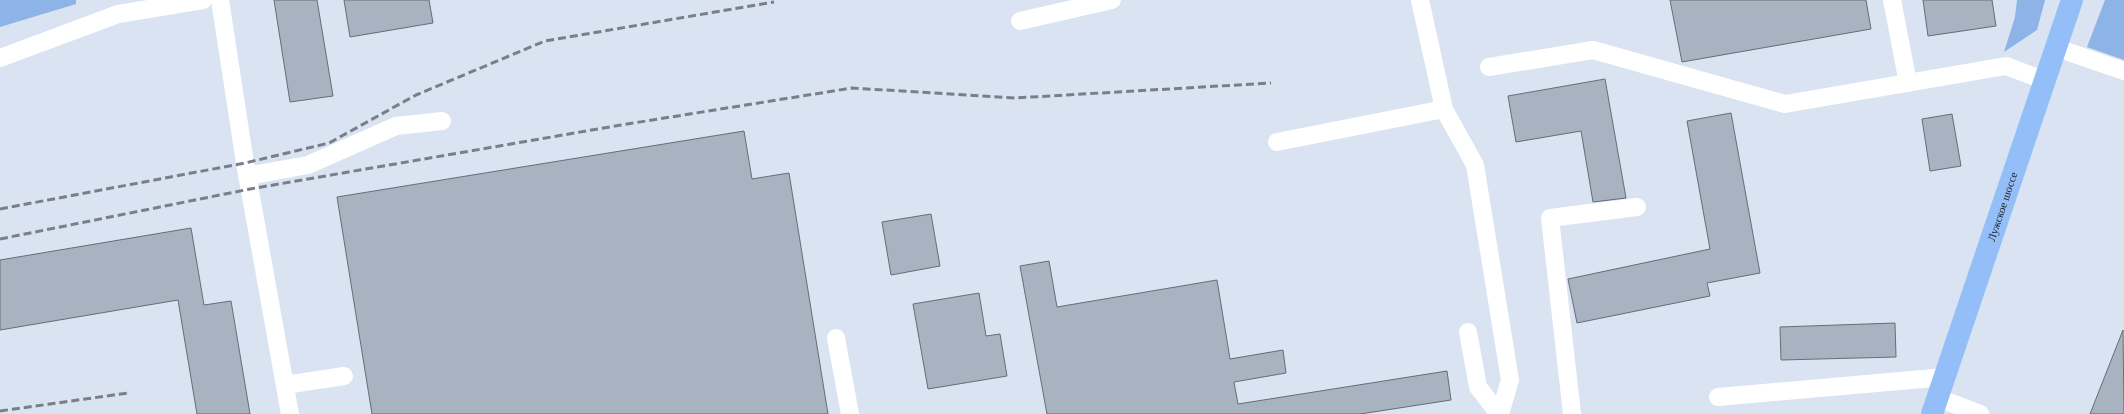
<svg xmlns="http://www.w3.org/2000/svg" width="2124" height="414" viewBox="0 0 2124 414" font-family="'Times New Roman',serif">
<style>
.green{fill:#8db3e7}
.building{fill:#a9b2c0;stroke:#646d79}
.lines{fill:none;stroke-linecap:round;stroke-linejoin:round}
.minor{stroke:#fff;stroke-width:18}
.major{stroke:#93bef8;stroke-width:22}
.rail{stroke:#797f89;stroke-width:3;stroke-dasharray:8 4;stroke-linecap:butt}
.labels{text-anchor:middle;dominant-baseline:central;stroke-width:4;stroke-linejoin:round;paint-order:stroke}
.street-label{font-size:11px;fill:#23262c;stroke:#d9e3f1}
</style>
<rect width="100%" height="100%" fill="#d9e3f1"/>
<path class="green" d="M 0,0 L 76,0 L 76,4 L 0,27 Z
M 2017,0 L 2045,0 L 2037,30 L 2004,52 L 2015,17 Z
M 2105,0 L 2124,0 L 2124,60 L 2087,47 Z"/>
<path class="building" d="M 274,0 L 317,0 L 333,96 L 290,102 Z
M 344,0 L 429,0 L 433,23 L 350,37 Z
M 1670,0 L 1866,0 L 1871,29 L 1682,62 Z
M 1923,0 L 1992,0 L 1996,26 L 1928,36 Z
M 1605,79 L 1626,198 L 1593,202 L 1581,131 L 1516,142 L 1508,96 Z
M 1731,113 L 1760,273 L 1707,283 L 1710,296 L 1577,323 L 1568,279 L 1710,249 L 1687,121 Z
M 1952,114 L 1961,166 L 1930,171 L 1922,119 Z
M 744,131 L 752,179 L 789,173 L 828,414 L 372,414 L 337,197 Z
M 931,214 L 940,266 L 891,275 L 882,222 Z
M 191,228 L 204,305 L 231,301 L 250,414 L 197,414 L 178,300 L 0,330 L 0,260 Z
M 1049,261 L 1057,307 L 1217,280 L 1230,359 L 1283,350 L 1286,373 L 1234,382 L 1238,404 L 1447,371 L 1451,400 L 1360,414 L 1047,414 L 1020,266 Z
M 979,293 L 986,336 L 1000,334 L 1007,376 L 928,389 L 913,304 Z
M 1895,323 L 1896,357 L 1781,360 L 1780,327 Z
M 2123,330 L 2124,414 L 2090,414 Z"/>
<g class="lines">
<path class="minor" d="M 220,0 L 245,163 L 290,414
M 1420,0 L 1444,109 L 1475,165 L 1510,380 L 1500,414
M 1892,0 L 1908,83
M 1020,21 L 1112,0
M 2057,48 L 2124,71
M 0,58 L 118,14 L 203,0
M 1489,67 L 1593,50 L 1785,104 L 2006,66 L 2046,81
M 1277,142 L 1444,109
M 247,176 L 308,165 L 396,126 L 442,121
M 1468,332 L 1478,387 L 1499,414
M 836,338 L 850,414
M 285,385 L 344,376
M 1718,397 L 1945,377
M 1938,398 L 1980,414
M 1572,414 L 1550,218 L 1637,207"/>
<path class="major" id="s1" d="M 1932,414 L 2072,0"/>
<path class="rail" d="M 0,209 L 245,163 L 329,143 L 416,95 L 545,41 L 774,2
M 0,239 L 250,189 L 621,125 L 852,88 L 1015,98 L 1271,83
M 0,411 L 128,393"/>
</g>
<g class="labels">
<g class="street-label">
<text stroke="none"><textPath href="#s1" startOffset="219">Лужское шоссе</textPath></text>
</g>
</g>
</svg>
